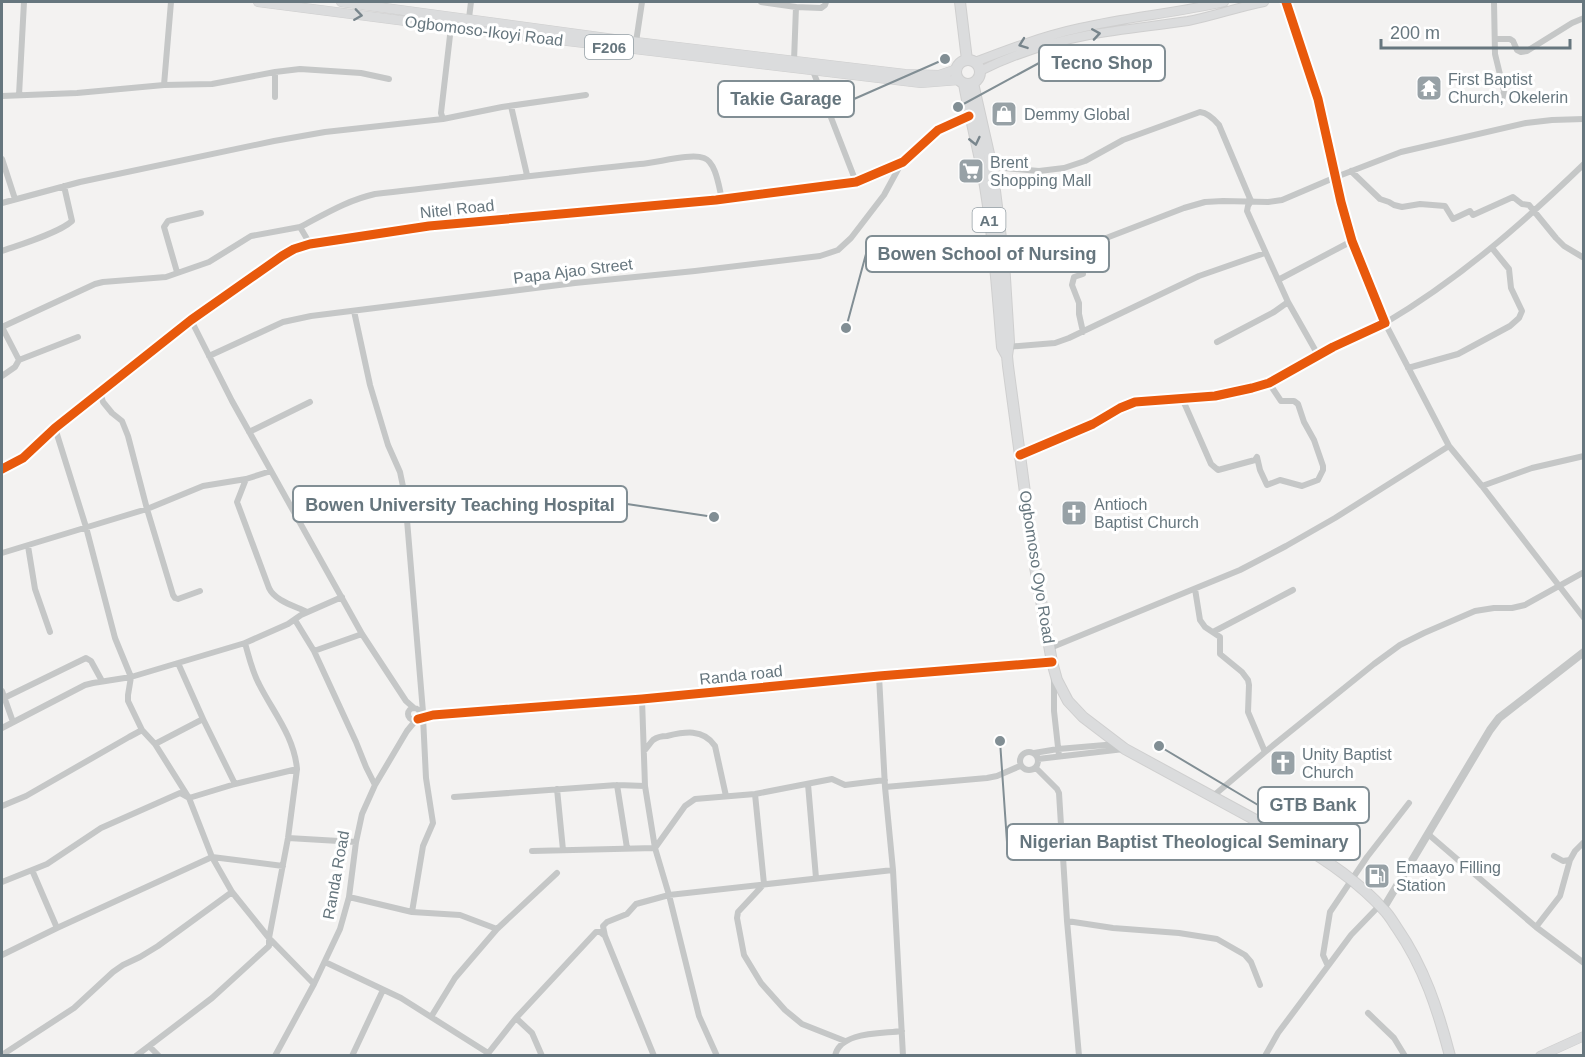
<svg xmlns="http://www.w3.org/2000/svg" width="1585" height="1057" viewBox="0 0 1585 1057" font-family="Arial,sans-serif">
<style>
.lines{fill:none;stroke-linecap:round;stroke-linejoin:round}
.secondary-casing{stroke:#cfcfcf;stroke-width:10}
.primary-casing{stroke:#cecece;stroke-width:10}
.trunk-casing{stroke:#cfcfcf;stroke-width:12}
.minor{stroke:#c5c7c7;stroke-width:6}
.tertiary{stroke:#c5c7c7;stroke-width:8}
.secondary{stroke:#dbdcdd;stroke-width:8}
.primary{stroke:#dbdcdd;stroke-width:9}
.trunk{stroke:#dbdcdd;stroke-width:10}
.cycleway-casing{stroke:#fff;stroke-width:13}
.cycleway{stroke:#e8590c;stroke-width:9}
.oneway{stroke:#78858c}
.labels{text-anchor:middle;dominant-baseline:central;stroke-width:6;stroke-linejoin:round;paint-order:stroke}
.shield{fill:#fff;stroke:#949fa5;stroke-width:1.5}
.shield-label{font-size:15px;font-weight:bold;fill:#66767e}
.street-label{font-size:16px;fill:#66767e;stroke:#fff}
.poi-label{font-size:16px;fill:#66767e;stroke:#fff;text-anchor:start}
.leader{fill:none;stroke:#818e94;stroke-width:2}
.callout-dot{fill:#818e94;stroke:#fff;stroke-width:2}
.callout{fill:#fff;stroke:#818e94;stroke-width:2}
.callout-label{font-size:18px;text-anchor:middle;font-weight:bold;fill:#66767e}
</style>
<rect width="100%" height="100%" fill="#f3f2f1"/>
<g class="lines">
<g class="secondary-casing">
<path id="secondary" d="M 975,62 C 1009,49 1043,36 1080,28 C 1128,17 1176,13 1224,2
M 980,71 C 1014,54 1052,42 1089,35 C 1122,29 1155,26 1188,21 C 1214,16 1238,7 1264,2"/>
</g>
<g class="primary-casing">
<path id="primary" d="M 258,2 L 491,32 L 921,83 L 959,80
M 341,2 L 636,42 L 905,74 L 939,75 L 957,69
M 1540,1056 L 1584,1036"/>
</g>
<g class="trunk-casing">
<path id="trunk" d="M 960,2 L 967,60
M956 72a12 12 0 1 1 24 0a12 12 0 1 1-24 0Z
M 973,83 L 992,167 L 1004,262 L 1009,342 L 1007,356 L 1008,366 L 1035,567 L 1052,662 L 1057,680 L 1068,701 L 1083,717 L 1125,749 L 1296,842 C 1327,861 1359,882 1384,910 C 1389,915 1393,922 1397,928 C 1424,967 1438,1010 1450,1056
M 964,84 C 969,112 976,140 982,169 C 993,228 997,288 1002,347 L 1007,356"/>
</g>
<path class="minor" d="M 761,2 L 796,7
M 1494,2 L 1495,54 L 1504,91 L 1502,101
M 469,18 L 471,2
M 1495,39 L 1510,39 L 1513,41 L 1517,50 L 1521,52 L 1527,51 L 1572,23 L 1584,18
M 636,42 L 642,2
M 794,61 L 796,7 L 821,8 L 825,5 L 826,2
M 813,71 L 856,182
M 275,72 L 275,97
M 164,85 L 171,2
M 19,95 L 24,2
M 2,96 L 77,93 L 164,85 L 212,84 L 275,72 L 300,69 L 361,73 L 389,79
M 511,106 L 527,175
M 443,119 L 441,113 L 451,27
M 2,159 L 15,199
M 1584,164 C 1523,223 1458,280 1385,323 L 1449,446 L 1482,486 L 1584,618
M 992,167 L 1039,171 L 1064,168 L 1085,161 L 1123,140 L 1200,112 C 1208,113 1214,119 1219,125 L 1251,201 L 1248,206 L 1247,211 L 1288,302 L 1318,355
M 1351,171 L 1380,199 L 1389,202 L 1394,205 L 1402,207 L 1420,204 L 1445,206 L 1453,219 L 1470,211 L 1473,215 L 1513,197 L 1522,204 L 1529,205 L 1556,238 L 1564,246 L 1584,258
M 2,203 L 80,182 L 274,141 L 325,132 L 443,119 L 502,107 L 586,95
M 310,244 L 300,227 C 325,214 348,200 375,194 C 464,184 552,173 640,164 C 657,163 690,153 704,158 C 716,162 719,188 722,199
M 2,251 C 19,245 59,233 72,221 L 64,186
M 1004,262 L 1101,240 L 1184,208 L 1205,202 L 1223,201 L 1268,202 L 1282,200 L 1336,177 L 1401,152 L 1526,123 L 1552,120 L 1584,119
M 177,272 L 164,227 L 168,221 L 201,213
M 1083,274 L 1074,277 L 1072,285 L 1079,303 L 1079,314 L 1083,332
M 1278,280 L 1352,241
M 354,311 L 370,385 L 388,445 L 400,472 L 405,496 L 423,712
M 191,320 L 232,401 L 362,634 L 406,701 L 414,708
M 2,327 L 95,284 L 103,282 L 166,277 L 209,262 L 251,236 L 300,227
M 2,327 L 19,360
M 1217,342 L 1274,312 L 1288,302
M 1006,347 L 1055,343 L 1069,338 L 1199,276 L 1265,253
M 209,356 L 283,322 L 311,316 L 575,283 L 695,271 L 820,256 L 838,250 L 851,238 L 884,195 L 902,162
M 1408,368 L 1458,354 L 1510,326 L 1519,318 L 1522,311 L 1511,288 L 1509,269 L 1492,248
M 2,376 L 15,367 L 19,360 L 78,337
M 100,392 L 103,402 L 112,413 L 122,421 L 128,436 L 147,509 L 173,595 L 175,598 L 178,599 L 200,591
M 1182,398 L 1211,464 L 1218,470 L 1255,460 L 1257,457 L 1260,470 L 1267,485 L 1280,480 L 1302,486 L 1318,480 L 1323,470 L 1323,466 L 1314,440 L 1304,422 L 1298,404 L 1294,401 L 1281,401 L 1269,383
M 55,428 L 86,527 L 115,638 L 131,677 L 128,695 L 128,701 L 142,730 L 155,744 L 189,798 L 212,857 L 232,892 L 269,938 L 314,984
M 249,432 L 310,402
M 1020,455 L 1093,424 L 1120,408 L 1135,402 L 1215,396 L 1252,388 L 1269,383 L 1333,347 L 1385,323 L 1352,241 L 1341,202 L 1318,99 L 1286,2
M 2,469 L 23,458 L 55,428 L 191,320 L 282,256 L 294,249 L 310,244 L 429,226 L 716,200 L 856,182 L 903,162 L 938,130 L 969,116
M 246,479 L 237,502 L 269,588 C 275,601 295,606 307,612
M 1482,486 L 1532,468 L 1584,456
M 28,546 L 35,589 L 50,632
M 2,553 L 147,509 L 203,486 L 246,479 L 271,471
M 1195,589 L 1200,620 L 1205,627 L 1220,637 L 1220,654 L 1242,672 L 1248,680 L 1249,685 L 1248,712 L 1265,752
M 295,620 L 314,651 L 356,742 L 366,767 L 375,785
M 1213,632 L 1293,590
M 1050,648 L 1240,570 L 1286,546 L 1335,518 L 1449,446
M 314,651 L 362,634
M 879,676 L 885,787 L 893,870 L 903,1056
M 1054,678 L 1054,711 L 1059,756
M 2,691 L 13,722
M 2,699 L 86,658 L 91,661 L 102,681
M 642,699 L 645,786 L 655,848 L 669,895 L 699,1016 L 717,1056
M408 714a6 6 0 1 1 12 0a6 6 0 1 1-12 0Z
M 203,719 L 235,784
M 418,719 L 433,715 L 642,699 L 879,676 L 1052,662
M 2,728 L 85,685 L 93,683 L 131,677 L 245,643 L 288,624 L 301,615 L 342,597
M 155,744 L 203,719 L 178,663
M 644,751 C 647,748 650,743 653,740 C 657,737 662,736 667,736 C 684,732 703,728 715,746 L 726,796
M1020 761a9 9 0 1 1 18 0a9 9 0 1 1-18 0Z
M 1034,753 L 1058,749 L 1117,744
M 1038,759 L 1124,749
M 1036,768 L 1057,789 L 1059,793 L 1067,921 L 1079,1056
M 808,784 L 816,878
M 617,785 L 627,848
M 885,787 L 987,778 L 997,776 L 1020,766
M 557,789 L 563,850
M 755,794 L 764,884 L 738,912 L 737,918 L 744,955 L 761,983 L 785,1010 L 802,1024 L 845,1041
M 454,797 L 617,785 L 645,786
M 1212,797 L 1265,752 L 1374,664 L 1400,645 L 1424,633 L 1475,611 L 1494,608 L 1512,608 L 1525,605 L 1584,572
M 2,806 L 26,796 L 129,737 L 142,730
M 1428,834 L 1536,927 L 1584,963
M 288,838 L 356,842
M 532,851 L 655,848 L 685,806 L 695,799 L 755,794 L 832,779 L 845,785 L 885,780
M 1554,856 L 1563,861 L 1570,860 L 1575,851 L 1584,842
M 32,870 L 57,928
M 2,882 L 47,864 L 101,828 L 180,793 L 189,798 L 235,784 L 297,769
M 349,897 L 412,912 L 460,915 L 497,929
M 412,912 L 423,846 L 433,823 L 426,778 L 423,717
M 1067,921 L 1113,928 L 1179,933 L 1217,939 L 1245,955 L 1251,962 L 1260,985
M 1536,927 L 1560,896 L 1570,860
M 605,936 L 603,926 L 607,922 L 627,914 L 636,904 L 669,895 L 893,870
M 2,955 L 57,928 L 212,857 L 283,866
M 325,962 L 401,998 L 488,1053
M 1328,966 L 1351,935 L 1379,906
M 1368,1013 L 1394,1038 L 1405,1056
M 431,1017 L 455,978 L 497,929 L 557,873
M 516,1018 L 596,932 L 600,932 L 605,936 L 654,1056
M 149,1046 L 159,1056
M 2,1055 L 74,1008 L 113,972 L 123,965 L 140,957 L 158,946 L 232,892
M 136,1056 L 212,998 L 269,946 L 269,938 L 288,838 L 297,769 C 294,736 273,712 259,684 C 252,671 249,657 245,643
M 275,1056 L 314,984 L 340,929 L 349,897 L 356,842 L 362,814 L 375,785 L 407,731 L 416,720
M 352,1056 L 383,990
M 486,1056 L 516,1018 L 532,1033 L 542,1056
M 835,1056 C 840,1031 882,1034 902,1031
M 1265,1056 L 1278,1033 L 1328,966 L 1323,955 L 1330,912 L 1367,857 L 1409,803"/>
<path class="tertiary" d="M 1383,909 L 1490,730 L 1499,718 L 1584,652"/>
<use href="#secondary" class="secondary"/>
<use href="#primary" class="primary"/>
<use href="#trunk" class="trunk"/>
<g class="cycleway-casing">
<path id="cycleway" d="M 1020,455 L 1093,424 L 1120,408 L 1135,402 L 1215,396 L 1252,388 L 1269,383 L 1333,347 L 1385,323 L 1352,241 L 1341,202 L 1318,99 L 1286,2
M 2,469 L 23,458 L 55,428 L 191,320 L 282,256 L 294,249 L 310,244 L 429,226 L 716,200 L 856,182 L 903,162 L 938,130 L 969,116
M 418,719 L 433,715 L 642,699 L 879,676 L 1052,662"/>
</g>
<use href="#cycleway" class="cycleway"/>
</g>
<defs><path id="oneway-chevron" d="M-2-3.5L2.5 0L-2 3.5" fill="none" stroke-width="1.6" stroke-linecap="round" stroke-linejoin="round" transform="scale(1.5)"/></defs>
<g class="oneway">
<use href="#oneway-chevron" transform="translate(358 15) rotate(8)"/>
<use href="#oneway-chevron" transform="translate(1096 34) rotate(-9)"/>
<use href="#oneway-chevron" transform="translate(1023 44) rotate(160)"/>
<use href="#oneway-chevron" transform="translate(975 141) rotate(77)"/>
</g>
<defs>
<g id="temple-square" transform="scale(1.35)"><rect x="-9" y="-9" width="18" height="18" rx="4" fill="#97a1a6" stroke="#fff"/><path d="M0-6L5-2H3V0L6.5 2.5H4V6H1.5V3h-3V6H-4V2.5H-6.5L-3 0V-2H-5Z" fill="#fff"/></g>
<g id="shop-square" transform="scale(1.35)"><rect x="-9" y="-9" width="18" height="18" rx="4" fill="#97a1a6" stroke="#fff"/><path d="M-5-2.5h2.3a2.7 3.5 0 0 1 5.4 0H5L5.5 6h-11ZM-1.5-2.5h3a1.5 2.3 0 0 0-3 0Z" fill="#fff"/></g>
<g id="supermarket-square" transform="scale(1.35)"><rect x="-9" y="-9" width="18" height="18" rx="4" fill="#97a1a6" stroke="#fff"/><path d="M-6-5.5h2.5l.6 2H6L4.5 2H-2.5L-4.4-4H-6ZM-1.5 3.2a1.3 1.3 0 1 0 .1 0ZM3 3.2a1.3 1.3 0 1 0 .1 0Z" fill="#fff"/></g>
<g id="church-square" transform="scale(1.35)"><rect x="-9" y="-9" width="18" height="18" rx="4" fill="#97a1a6" stroke="#fff"/><path d="M-1.2-6h2.4v3.5h3.3v2.4h-3.3V6h-2.4V-.1h-3.3v-2.4h3.3Z" fill="#fff"/></g>
<g id="fuel-square" transform="scale(1.35)"><rect x="-9" y="-9" width="18" height="18" rx="4" fill="#97a1a6" stroke="#fff"/><path d="M-5.5-6h7V0h2V4h1.3V-2.5L3-4.5l.8-.8L6-3V5H2.5V1h-1V6h-7ZM-4.2-4.7v3.2H.2V-4.7Z" fill="#fff"/></g>
</defs>
<g fill-rule="evenodd">
<use href="#temple-square" x="1429" y="88"/>
<use href="#shop-square" x="1004" y="114"/>
<use href="#supermarket-square" x="971" y="171"/>
<use href="#church-square" x="1074" y="513"/>
<use href="#church-square" x="1283" y="763"/>
<use href="#fuel-square" x="1377" y="876"/>
</g>
<g class="labels">
<g class="shield">
<rect x="585" y="35" width="48" height="24" rx="4.5"/>
<rect x="972.5" y="208" width="33" height="24" rx="4.5"/>
</g>
<g class="shield-label">
<text x="609" y="47">F206</text>
<text x="989" y="220">A1</text>
</g>
<g class="street-label">
<text transform="translate(484 31) rotate(7)">Ogbomoso-Ikoyi Road</text>
<text transform="translate(457 209) rotate(-6)">Nitel Road</text>
<text transform="translate(573 271) rotate(-7)">Papa Ajao Street</text>
<text transform="translate(1037 567) rotate(81)">Ogbomoso Oyo Road</text>
<text transform="translate(741 675) rotate(-6)">Randa road</text>
<text transform="translate(336 875) rotate(-80)">Randa Road</text>
</g>
<g class="poi-label">
<text x="1448" y="79">First Baptist<tspan x="1448" dy="18">Church, Okelerin</tspan></text>
<text x="1024" y="114">Demmy Global</text>
<text x="990" y="162">Brent<tspan x="990" dy="18">Shopping Mall</tspan></text>
<text x="1094" y="504">Antioch<tspan x="1094" dy="18">Baptist Church</tspan></text>
<text x="1302" y="754">Unity Baptist<tspan x="1302" dy="18">Church</tspan></text>
<text x="1396" y="867">Emaayo Filling<tspan x="1396" dy="18">Station</tspan></text>
</g>
</g>
<path class="leader" d="M958 107L1039 63M945 59L854 99M846 328L866 254M714 517L627 504M1159 746L1258 805M1000 741L1007 842"/>
<g class="callout-dot">
<circle cx="958" cy="107" r="6"/>
<circle cx="945" cy="59" r="6"/>
<circle cx="846" cy="328" r="6"/>
<circle cx="714" cy="517" r="6"/>
<circle cx="1159" cy="746" r="6"/>
<circle cx="1000" cy="741" r="6"/>
</g>
<g class="callout">
<rect x="1039" y="45" width="126" height="36" rx="6"/>
<rect x="718" y="81" width="136" height="36" rx="6"/>
<rect x="866" y="236" width="243" height="36" rx="6"/>
<rect x="293" y="486" width="334" height="36" rx="6"/>
<rect x="1258" y="787" width="111" height="36" rx="6"/>
<rect x="1007" y="824" width="353" height="36" rx="6"/>
</g>
<g class="callout-label">
<text x="1102" y="69">Tecno Shop</text>
<text x="786" y="105">Takie Garage</text>
<text x="987" y="260">Bowen School of Nursing</text>
<text x="460" y="511">Bowen University Teaching Hospital</text>
<text x="1313" y="811">GTB Bank</text>
<text x="1184" y="848">Nigerian Baptist Theological Seminary</text>
</g>
<rect width="1585" height="1057" fill="none" stroke="#66767e" stroke-width="6"/>
<path d="M1381 39v9h189v-9" fill="none" stroke="#66767e" stroke-width="3"/>
<text x="1390" y="39" font-size="18" fill="#66767e" stroke="#ffffff" stroke-width="4.5" paint-order="stroke">200 m</text>
</svg>
